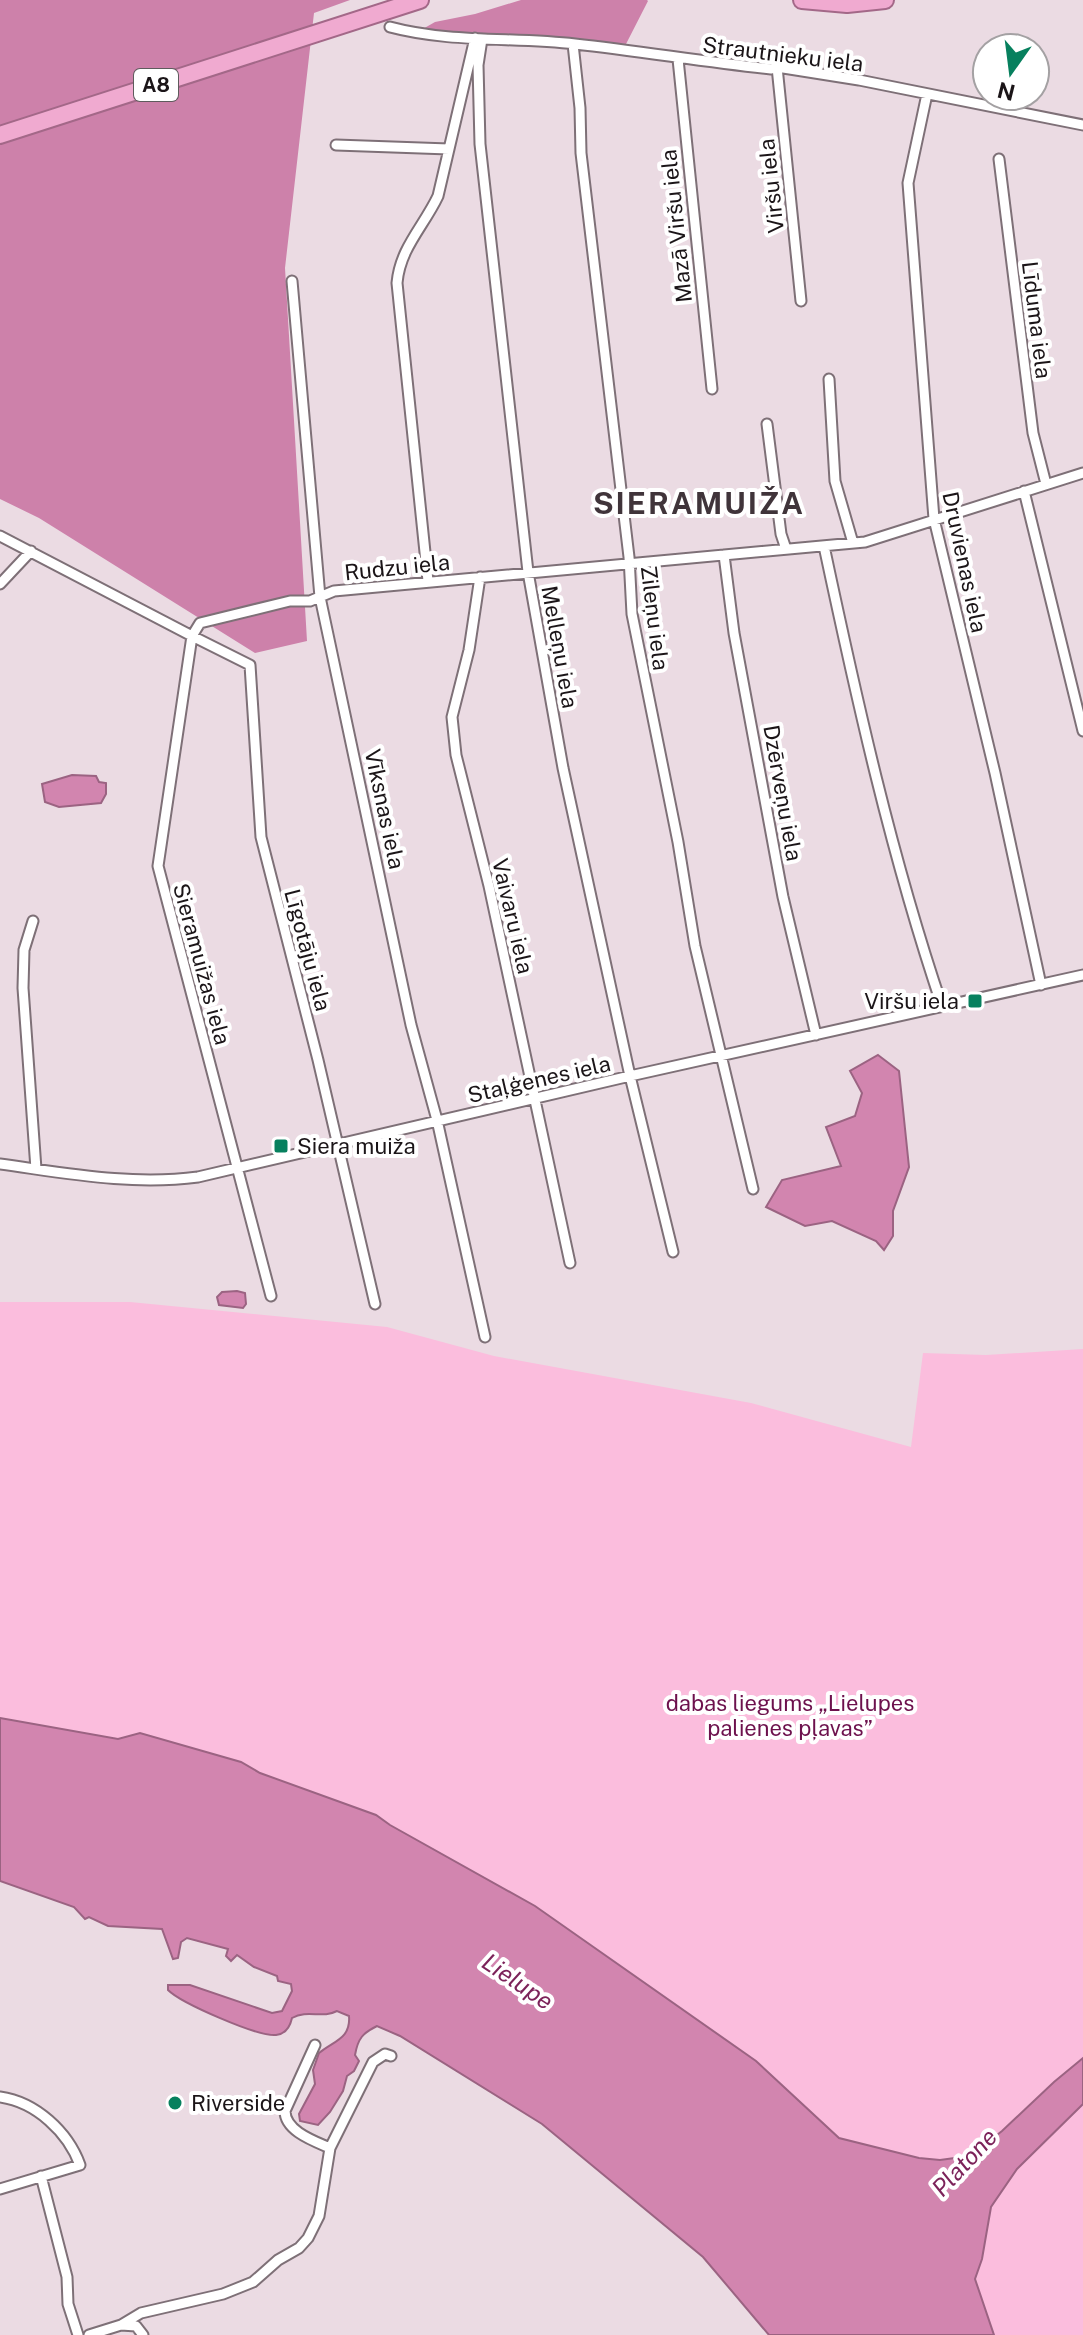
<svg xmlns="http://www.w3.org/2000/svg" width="1083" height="2335" viewBox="0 0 1083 2335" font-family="'Public Sans',sans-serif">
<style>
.green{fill:#fbbddd}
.forest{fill:#cd81aa}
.water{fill:#d285af;stroke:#9b6382;stroke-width:2}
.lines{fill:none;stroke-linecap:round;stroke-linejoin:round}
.minor-casing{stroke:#7e7077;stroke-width:13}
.trunk-casing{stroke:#a36888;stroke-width:20}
.minor{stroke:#fff;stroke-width:9}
.trunk{stroke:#f0aad0;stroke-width:16}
.poi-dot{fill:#07805e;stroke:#fff;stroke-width:3}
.labels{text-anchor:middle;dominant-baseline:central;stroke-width:8;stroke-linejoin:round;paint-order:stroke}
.shield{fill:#fff;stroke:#5f5b5d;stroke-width:2}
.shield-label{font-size:20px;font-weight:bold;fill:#1b1518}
.street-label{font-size:22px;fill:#1b1518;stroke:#fff}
.poi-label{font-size:22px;fill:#1b1518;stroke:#fff;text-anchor:start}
.park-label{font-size:22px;fill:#6d114d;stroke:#fff}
.water-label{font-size:24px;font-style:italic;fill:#7c235a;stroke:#fff}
.district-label{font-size:30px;font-weight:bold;letter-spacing:2px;fill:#40343a;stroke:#fff}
</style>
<rect width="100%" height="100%" fill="#ebdbe3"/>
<path class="green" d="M 0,1302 L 130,1302 L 387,1327 L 494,1356 L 751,1403 L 911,1447 L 923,1353 L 986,1355 L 1083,1349 L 1083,2058 L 1054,2082 L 1002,2131 L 982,2147 L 962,2157 L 940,2160 L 919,2158 L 839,2138 L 756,2061 L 535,1906 L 390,1825 L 376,1815 L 260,1773 L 241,1762 L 140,1733 L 118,1739 L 0,1718 Z
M 1083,2104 L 1083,2335 L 994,2335 L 975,2279 L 982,2259 L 991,2207 L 1017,2169 Z"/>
<path class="forest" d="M 0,0 L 350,0 L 314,13 L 285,268 L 307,641 L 255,653 L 39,518 L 0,499 Z
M 521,0 L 647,0 L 648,1 L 626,44 L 421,30 L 435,22 L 475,14 Z"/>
<path class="water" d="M 72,775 L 96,776 L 99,782 L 106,783 L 106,794 L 101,803 L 59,807 L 45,802 L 42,784 Z
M 878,1055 L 899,1071 L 909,1167 L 893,1211 L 893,1236 L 884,1250 L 876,1241 L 832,1221 L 805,1226 L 766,1207 L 782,1180 L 841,1166 L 826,1127 L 855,1116 L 862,1093 L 850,1071 Z
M 222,1292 L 237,1291 L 245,1293 L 246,1304 L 243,1308 L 219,1305 L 217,1297 Z
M 0,1718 L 118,1739 L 140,1733 L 241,1762 L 260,1773 L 376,1815 L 390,1825 L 535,1906 L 756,2061 L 839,2138 L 919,2158 L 940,2160 L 962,2157 L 982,2147 L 1002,2131 L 1054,2082 L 1083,2058 L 1083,2104 L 1017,2169 L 991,2207 L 982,2259 L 975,2279 L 994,2335 L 769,2335 L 703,2257 L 542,2124 L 400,2036 L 377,2026 C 363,2033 358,2038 355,2055 L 359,2061 L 354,2071 L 347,2076 L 343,2091 L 330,2112 L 318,2125 L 300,2121 L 299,2114 L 315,2084 L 313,2070 L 319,2053 C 333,2041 351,2039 349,2016 L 337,2011 C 322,2019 308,2009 292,2018 C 290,2027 285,2034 276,2035 C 258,2037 181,2003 168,1990 L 168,1985 L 190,1985 L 272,2013 L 282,2011 L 292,1991 L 291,1984 L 278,1981 L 277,1976 L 254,1967 L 237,1955 L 231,1961 L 226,1956 L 228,1949 L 187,1938 L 181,1942 L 178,1958 L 173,1959 L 162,1929 L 108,1926 L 89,1917 L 85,1919 L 74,1907 L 0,1881 Z"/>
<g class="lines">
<g class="minor-casing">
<path id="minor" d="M 390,27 C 450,43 514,37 575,44 C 640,51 705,62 771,69 L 777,67 L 859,80 L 1083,125
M 482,39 L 478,65 L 480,144 L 528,572 L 563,768 L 630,1076 L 673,1252
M 573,44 L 580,108 L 581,153 L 629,557 L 632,614 L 678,842 L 695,946 L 753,1189
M 678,59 L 712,389
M 777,67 L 801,301
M 927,94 L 908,183 L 934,519 L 995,773 L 1041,985
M 336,145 L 449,149
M 999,159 L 1033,433 L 1046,484
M 292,281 L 320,597 L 411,1025 L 437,1120 L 485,1337
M 829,379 L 835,481 L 853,543
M 767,424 L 781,534 L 786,549
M 1024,491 L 1083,731
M 0,536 L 192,636 L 200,623 L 290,601 L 310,601 L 334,591 L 865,542 L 1083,473
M 824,546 C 857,701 891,855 942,1006
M 724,555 L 734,633 L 783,897 L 816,1035
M 480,577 L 469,650 L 452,717 L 456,755 L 489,886 L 570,1263
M 428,581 L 397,283 C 400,248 424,226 438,196 L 475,38
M 0,584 L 31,551
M 33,921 L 24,950 L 23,988 L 36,1169
M 0,1164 C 66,1173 131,1186 198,1177 L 630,1076 L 1083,975
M 271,1296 L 158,866 L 192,636 L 250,665 L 261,837 L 318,1060 L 375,1304
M 315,2045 L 285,2111 C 285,2131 314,2141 330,2148
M 0,2097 C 36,2102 68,2132 80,2165 L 0,2189
M 41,2176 L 67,2277 L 68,2304 L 78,2335
M 121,2325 L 141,2313 L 223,2294 L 253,2282 L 278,2260 L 299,2248 L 308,2238 L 319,2216 L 330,2148 L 373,2062 L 385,2054 L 391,2056
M 89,2335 L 121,2325 L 136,2326 L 143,2335"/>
</g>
<g class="trunk-casing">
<path id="trunk" d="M 802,0 L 847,4 L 885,0
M 0,135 L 420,0"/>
</g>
<use href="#minor" class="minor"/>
<use href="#trunk" class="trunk"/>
</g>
<g class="poi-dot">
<rect x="967" y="993" width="16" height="16" rx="4"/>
<rect x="273" y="1138" width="16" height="16" rx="4"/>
<circle cx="175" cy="2103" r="8"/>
</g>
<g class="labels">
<rect class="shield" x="134" y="69" width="44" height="32" rx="6"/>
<g class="shield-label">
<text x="156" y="85">A8</text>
</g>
<g class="street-label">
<text transform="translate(783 54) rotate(7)">Strautnieku iela</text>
<text transform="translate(771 186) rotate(-96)">Viršu iela</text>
<text transform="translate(676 226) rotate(-96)">Mazā Viršu iela</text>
<text transform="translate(1037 320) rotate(83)">Līduma iela</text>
<text transform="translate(965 562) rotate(78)">Druvienas iela</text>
<text transform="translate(397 567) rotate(-6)">Rudzu iela</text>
<text transform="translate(655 618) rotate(83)">Zileņu iela</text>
<text transform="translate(560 647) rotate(80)">Melleņu iela</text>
<text transform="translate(783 793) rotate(80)">Dzērveņu iela</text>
<text transform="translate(385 809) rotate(78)">Vīksnas iela</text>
<text transform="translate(513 916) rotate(77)">Vaivaru iela</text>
<text transform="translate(308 950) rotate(75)">Līgotāju iela</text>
<text transform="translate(202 964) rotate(75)">Sieramuižas iela</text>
<text transform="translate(539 1079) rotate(-13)">Staļģenes iela</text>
</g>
<g class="poi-label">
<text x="959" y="1001" text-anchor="end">Viršu iela</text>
<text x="297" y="1146">Siera muiža</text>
<text x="191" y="2103">Riverside</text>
</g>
<g class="park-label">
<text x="790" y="1703">dabas liegums „Lielupes<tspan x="790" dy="25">palienes pļavas”</tspan></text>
</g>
<g class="water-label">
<text transform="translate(518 1981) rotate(34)">Lielupe</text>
<text transform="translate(964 2162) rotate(-47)">Platone</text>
</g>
<g class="district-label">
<text x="699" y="503">SIERAMUIŽA</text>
</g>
</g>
<g transform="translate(1011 72) rotate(194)"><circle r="38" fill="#ffffff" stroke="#a4a1a3" stroke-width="2"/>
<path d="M0-6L14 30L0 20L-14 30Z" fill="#07805e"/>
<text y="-12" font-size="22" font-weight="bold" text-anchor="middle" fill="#1b1518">N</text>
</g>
</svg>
